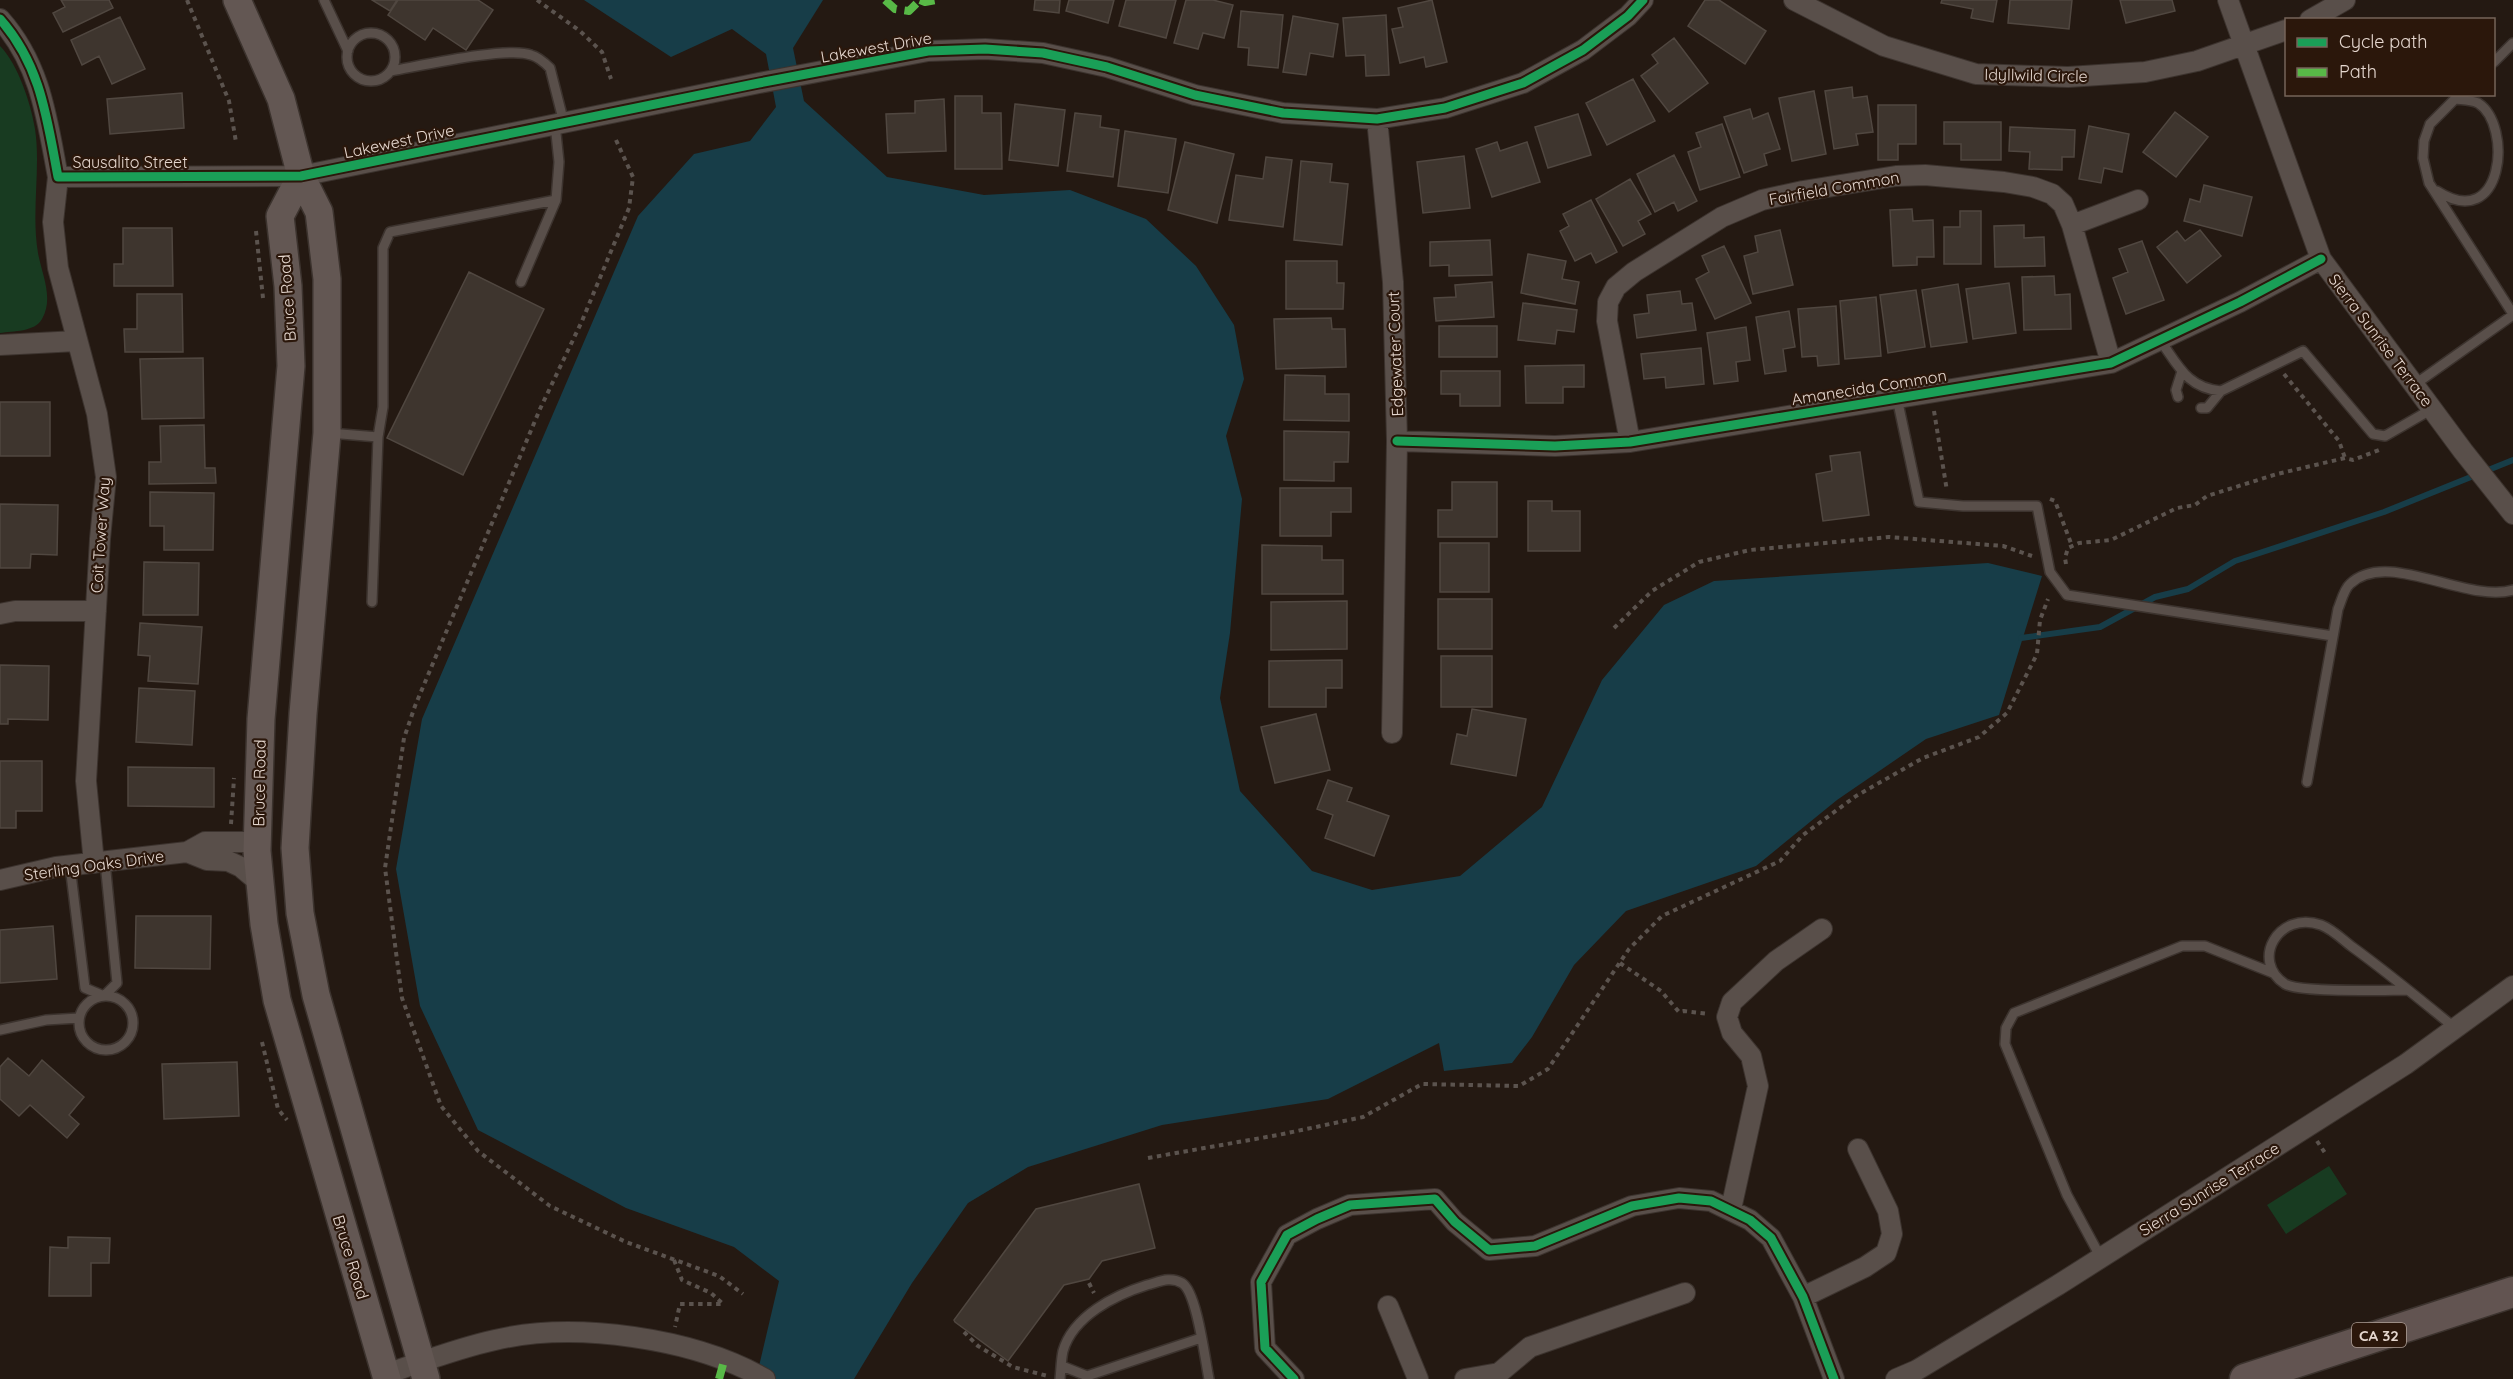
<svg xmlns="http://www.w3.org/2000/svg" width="2513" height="1379" viewBox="0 0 2513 1379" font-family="Quicksand,sans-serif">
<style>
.green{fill:#183b21}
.water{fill:#173d48}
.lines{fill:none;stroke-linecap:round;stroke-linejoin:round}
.stream{stroke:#173d48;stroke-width:6}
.building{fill:#3e352e;stroke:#504740;stroke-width:1.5}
.lane-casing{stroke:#3c332e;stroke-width:12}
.street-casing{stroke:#3c332e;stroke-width:22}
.secondary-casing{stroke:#3c332e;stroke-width:30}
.primary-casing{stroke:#3c332e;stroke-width:33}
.path{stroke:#5b534e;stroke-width:4;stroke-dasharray:4.5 4.5;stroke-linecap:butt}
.lane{stroke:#594f4a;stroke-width:9}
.street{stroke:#594f4a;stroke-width:20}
.secondary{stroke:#635753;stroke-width:27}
.primary{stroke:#625451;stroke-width:30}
.quiet{stroke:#58b947;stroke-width:8;stroke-dasharray:15 8;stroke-linecap:butt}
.cycleway-casing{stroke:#2b170b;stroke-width:13}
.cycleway{stroke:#1a9f57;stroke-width:9}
.labels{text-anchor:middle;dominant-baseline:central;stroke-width:4.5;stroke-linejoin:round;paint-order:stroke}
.shield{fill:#2b170b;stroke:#ad9d94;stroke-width:1.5}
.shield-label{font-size:15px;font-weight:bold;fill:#e5d7cf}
.street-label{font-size:16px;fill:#e5d7cf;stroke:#2b170b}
</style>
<rect width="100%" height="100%" fill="#241912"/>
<path class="green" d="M 0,46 C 18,64 31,104 35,129 C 41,168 31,212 38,253 C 42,275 54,298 42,319 C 35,332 13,331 0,333 Z
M 2329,1166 L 2347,1194 L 2286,1234 L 2267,1205 Z"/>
<path class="water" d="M 584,0 L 823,0 L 793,48 L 804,101 L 887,177 L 984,195 L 1070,190 L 1146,219 L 1196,266 L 1234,325 L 1244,379 L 1226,436 L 1242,499 L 1230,633 L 1220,698 L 1240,791 L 1312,871 L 1372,890 L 1460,876 L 1542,807 L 1602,680 L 1664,605 L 1714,581 L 1988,563 L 2042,576 L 1999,715 L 1926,739 L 1837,800 L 1756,866 L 1626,911 L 1574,965 L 1532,1037 L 1512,1063 L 1444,1071 L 1439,1043 L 1328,1099 L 1162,1125 L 1028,1167 L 968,1203 L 912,1283 L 854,1379 L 756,1379 L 779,1281 L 734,1247 L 626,1208 L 478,1130 L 420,1006 L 396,869 L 422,719 L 638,216 L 694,154 L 750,141 L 776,107 L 766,54 L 732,29 L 671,57 Z"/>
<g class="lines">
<path class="stream" d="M 2021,638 L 2100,627 L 2155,597 L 2188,589 L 2235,561 L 2384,512 L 2513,460"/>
</g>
<path class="building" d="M 61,0 L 109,0 L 113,8 L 63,32 L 53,13 L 65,7 Z
M 372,0 L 397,0 L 390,11 Z
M 398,0 L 478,0 L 493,10 L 466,50 L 433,28 L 425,40 L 388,15 Z
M 1035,0 L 1060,0 L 1059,13 L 1034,10 Z
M 1069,0 L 1114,0 L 1108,23 L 1066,11 Z
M 1126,0 L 1176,0 L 1166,38 L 1119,26 Z
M 1186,0 L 1213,0 L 1233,5 L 1224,38 L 1203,33 L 1198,49 L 1174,43 Z
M 1432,0 L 1447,62 L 1426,67 L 1424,57 L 1400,63 L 1392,29 L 1403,27 L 1398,8 Z
M 1705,0 L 1719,0 L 1766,31 L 1745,64 L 1688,26 Z
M 1942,0 L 1997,0 L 1993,22 L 1971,18 L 1973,9 L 1941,3 Z
M 2010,0 L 2072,0 L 2069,29 L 2008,23 Z
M 2120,0 L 2172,0 L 2175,11 L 2126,23 Z
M 1241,11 L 1283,15 L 1278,68 L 1248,65 L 1249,48 L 1238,47 Z
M 1386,15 L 1389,75 L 1366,76 L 1365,55 L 1346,56 L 1343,18 Z
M 1293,16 L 1338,24 L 1333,57 L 1310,53 L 1306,75 L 1283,72 Z
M 120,17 L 145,69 L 112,84 L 99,56 L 82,65 L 71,40 Z
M 1674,38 L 1708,83 L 1669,112 L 1641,76 L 1658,63 L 1652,55 Z
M 1633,79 L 1655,121 L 1607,145 L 1586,103 Z
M 1852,87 L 1853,98 L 1867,96 L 1873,132 L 1856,134 L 1858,145 L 1834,149 L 1825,91 Z
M 1814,91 L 1826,154 L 1792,161 L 1779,98 Z
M 182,93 L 184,128 L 110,134 L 107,99 Z
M 955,96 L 982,96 L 982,113 L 1001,113 L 1002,169 L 955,169 Z
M 944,99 L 946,151 L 888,153 L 886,114 L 915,113 L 915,101 Z
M 1015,104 L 1065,110 L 1058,166 L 1009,160 Z
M 1878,105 L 1916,105 L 1916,144 L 1898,144 L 1898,160 L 1878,160 Z
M 1750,109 L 1753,119 L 1768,113 L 1780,149 L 1764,154 L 1767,165 L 1744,173 L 1724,117 Z
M 2175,112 L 2208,137 L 2176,177 L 2143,152 Z
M 1075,113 L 1101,116 L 1100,127 L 1119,130 L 1113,177 L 1067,171 Z
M 1578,114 L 1591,155 L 1548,168 L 1535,127 Z
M 1944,122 L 2001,122 L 2001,160 L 1961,160 L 1961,144 L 1944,144 Z
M 1722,124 L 1740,177 L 1700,190 L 1688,152 L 1701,147 L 1696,133 Z
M 2089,126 L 2129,134 L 2122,172 L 2104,168 L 2101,183 L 2079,179 Z
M 2010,127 L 2075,130 L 2074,157 L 2062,157 L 2062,170 L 2029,169 L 2030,152 L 2009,151 Z
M 1125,131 L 1176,139 L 1168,193 L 1118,186 Z
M 1185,142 L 1234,154 L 1217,223 L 1168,210 Z
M 1497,142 L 1500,151 L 1527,142 L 1540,182 L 1492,197 L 1476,149 Z
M 1674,155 L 1697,201 L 1678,211 L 1674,202 L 1655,212 L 1637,174 Z
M 1464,156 L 1470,208 L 1423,213 L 1417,162 Z
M 1266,157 L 1292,160 L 1283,227 L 1229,220 L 1236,175 L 1263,179 Z
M 1301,161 L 1332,164 L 1330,182 L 1348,184 L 1342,245 L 1294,240 Z
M 1630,179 L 1651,214 L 1638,221 L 1645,234 L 1623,246 L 1596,199 Z
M 2204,185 L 2252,197 L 2242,236 L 2184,221 L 2190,199 L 2200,202 Z
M 1591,200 L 1617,252 L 1596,263 L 1591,253 L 1575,261 L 1560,231 L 1569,226 L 1563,214 Z
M 1912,209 L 1913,221 L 1933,220 L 1934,257 L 1917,257 L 1917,265 L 1893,266 L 1890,210 Z
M 1960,211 L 1981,211 L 1981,264 L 1944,264 L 1944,227 L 1960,227 Z
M 2024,225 L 2024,238 L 2044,237 L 2045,266 L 1995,267 L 1994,226 Z
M 123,228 L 172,228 L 173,286 L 114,286 L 114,264 L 123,264 Z
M 1780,230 L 1793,285 L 1753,294 L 1744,256 L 1758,252 L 1755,236 Z
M 2200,230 L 2221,256 L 2187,283 L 2157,247 L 2177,231 L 2185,241 Z
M 1490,240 L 1492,275 L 1449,276 L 1449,265 L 1430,266 L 1430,242 Z
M 2142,241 L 2164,300 L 2126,314 L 2113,278 L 2128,272 L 2119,249 Z
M 1724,246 L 1751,303 L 1715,319 L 1696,279 L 1709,272 L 1702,256 Z
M 1528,254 L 1566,261 L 1562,279 L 1579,282 L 1575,304 L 1521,293 Z
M 1286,261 L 1337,261 L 1337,283 L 1344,283 L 1343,309 L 1286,309 Z
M 469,272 L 544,309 L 463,475 L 387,438 Z
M 2054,276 L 2055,295 L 2070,294 L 2071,329 L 2024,330 L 2022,277 Z
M 1492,282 L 1494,317 L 1436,321 L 1434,298 L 1456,297 L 1455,285 Z
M 2009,283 L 2016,333 L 1973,339 L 1966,289 Z
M 1958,284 L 1967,342 L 1931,347 L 1922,290 Z
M 1916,290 L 1925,347 L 1888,353 L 1880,295 Z
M 1680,291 L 1682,304 L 1692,303 L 1696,330 L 1637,338 L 1634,315 L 1649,313 L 1647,295 Z
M 137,294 L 182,294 L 183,352 L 125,352 L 124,329 L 137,329 Z
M 1876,297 L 1881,356 L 1845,359 L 1840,301 Z
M 1523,303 L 1577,310 L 1574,332 L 1557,330 L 1555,344 L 1518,340 Z
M 1836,306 L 1839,364 L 1818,366 L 1817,356 L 1802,357 L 1798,309 Z
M 1789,311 L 1795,347 L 1783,349 L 1786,371 L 1765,374 L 1756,317 Z
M 1331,318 L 1332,329 L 1345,329 L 1346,367 L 1276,369 L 1274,319 Z
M 1439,326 L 1497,326 L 1497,357 L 1439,357 Z
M 1746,327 L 1750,360 L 1736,362 L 1738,381 L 1714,384 L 1707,333 Z
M 1701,348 L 1704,384 L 1666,388 L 1665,377 L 1644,379 L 1641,354 Z
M 203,358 L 204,418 L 142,419 L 140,359 Z
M 1584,365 L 1584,387 L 1563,387 L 1563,403 L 1526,403 L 1525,366 Z
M 1441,371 L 1500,371 L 1500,406 L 1460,406 L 1460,394 L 1441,394 Z
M 1285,375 L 1325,376 L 1325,394 L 1349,394 L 1349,421 L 1284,420 Z
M 0,402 L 50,402 L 50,456 L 0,456 Z
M 204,425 L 205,468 L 215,468 L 216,483 L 149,484 L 149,462 L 161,462 L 160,426 Z
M 1284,431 L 1349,432 L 1348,462 L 1334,462 L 1334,481 L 1284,480 Z
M 1860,452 L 1869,515 L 1823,521 L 1816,474 L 1832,471 L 1830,456 Z
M 1452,482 L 1497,482 L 1497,537 L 1438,537 L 1438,510 L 1452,510 Z
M 1280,488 L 1351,488 L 1351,512 L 1331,512 L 1331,536 L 1280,536 Z
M 150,492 L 214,493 L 213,550 L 164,550 L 164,526 L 150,526 Z
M 1528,501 L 1552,501 L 1552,511 L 1580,511 L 1580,551 L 1528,551 Z
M 0,504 L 58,505 L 57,555 L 31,554 L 30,568 L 0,568 Z
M 1440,543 L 1489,543 L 1489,592 L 1440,592 Z
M 1262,545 L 1322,546 L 1322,560 L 1343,560 L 1343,594 L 1262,594 Z
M 144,562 L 199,563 L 198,615 L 143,615 Z
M 1438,599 L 1492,599 L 1492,649 L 1438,649 Z
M 1347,601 L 1347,649 L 1271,650 L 1271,602 Z
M 140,623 L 202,627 L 198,684 L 148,681 L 150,656 L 138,655 Z
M 1441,656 L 1492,656 L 1492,707 L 1441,707 Z
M 1342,660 L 1342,688 L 1326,688 L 1326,707 L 1269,707 L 1269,661 Z
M 0,665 L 49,666 L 48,720 L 8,719 L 8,724 L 0,724 Z
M 139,688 L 195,691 L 192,745 L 136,742 Z
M 1472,709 L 1526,719 L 1516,776 L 1451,764 L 1457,734 L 1467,736 Z
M 1316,714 L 1330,770 L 1275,783 L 1261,727 Z
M 0,761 L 42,761 L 42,811 L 16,811 L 16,828 L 0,828 Z
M 128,767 L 214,768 L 214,807 L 128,806 Z
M 1328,780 L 1352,788 L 1347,801 L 1389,816 L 1374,856 L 1325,838 L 1333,815 L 1317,809 Z
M 136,916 L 211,916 L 210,969 L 135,968 Z
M 53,926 L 57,979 L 0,983 L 0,930 Z
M 8,1058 L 29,1076 L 42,1060 L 84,1097 L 69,1115 L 79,1124 L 67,1138 L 30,1105 L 19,1116 L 0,1099 L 0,1067 Z
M 237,1062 L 239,1116 L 164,1119 L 162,1064 Z
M 1139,1184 L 1155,1248 L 1102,1261 L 1089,1279 L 1064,1285 L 1008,1361 L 955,1322 L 954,1320 L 1036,1209 Z
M 68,1237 L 110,1238 L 109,1263 L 91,1263 L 91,1296 L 49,1296 L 50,1247 L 68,1248 Z"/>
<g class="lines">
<g class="lane-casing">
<path id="lane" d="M 324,0 L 348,51
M347 57a24 24 0 1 1 48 0a24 24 0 1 1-48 0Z
M 2494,62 L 2513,43
M 391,71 C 420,66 508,46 531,55 C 539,57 545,63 550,68 L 564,123
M 2460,94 L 2430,124 L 2424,141 L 2423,158 L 2429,183 L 2513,314
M 2437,191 C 2504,234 2513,125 2478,103 C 2471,100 2463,100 2455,99
M 521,282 L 556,200
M 2160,340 C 2178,365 2187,388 2221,391 L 2303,351 L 2373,434 L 2385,436 L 2432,409
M 2414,385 L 2513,315
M 2178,397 L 2176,390 L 2182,371
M 1897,398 L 1919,502 L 1963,506 L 2037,506 L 2050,572 L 2067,595 L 2333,636
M 2201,408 L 2207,408 L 2221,391
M 329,433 L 378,437 L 383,407 L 383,248 L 390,232 L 556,200 L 559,162 L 555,124
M 372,602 L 378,437
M 2307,782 L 2338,609 C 2341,602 2344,589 2350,584 C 2387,548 2467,604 2513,590
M 70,866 L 85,988 L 104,996 L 117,983 L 105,862
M 2408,990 C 2387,990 2300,993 2285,984 C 2250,961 2278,910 2321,925 C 2332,929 2342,939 2351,946 C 2387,972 2421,1000 2455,1028
M79 1023a27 27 0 1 1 54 0a27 27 0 1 1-54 0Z
M 0,1030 L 46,1020 L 79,1018
M 2101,1258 L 2067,1195 L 2005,1044 L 2006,1028 L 2014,1013 L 2182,946 L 2205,946 L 2273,973
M 1062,1366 L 1087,1376 L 1201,1338
M 1060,1379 C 1061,1370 1061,1360 1063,1351 C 1073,1316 1115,1295 1147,1285 C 1159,1282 1170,1276 1182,1283 C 1197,1292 1205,1360 1209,1379"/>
</g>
<g class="street-casing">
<path id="street" d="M 1794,0 L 1884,46 L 1976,74 L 2068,77 L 2145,72 L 2197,61 L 2286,30
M 2228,0 L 2321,259 L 2463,451 L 2513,514
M 0,19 C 41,65 47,119 58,177 L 301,176 L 759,83 L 928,51 L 985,49 L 1043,53 L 1107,67 L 1195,95 L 1283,113 L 1377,119 L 1445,108 L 1523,83 L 1583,50 L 1628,16 L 1643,0
M 2310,20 L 2345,0
M 1377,119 L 1393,282 L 1397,441 L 1392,733
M 58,177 L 53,222 L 58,268 L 97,414 L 106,477 L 100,539 L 86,781 L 94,863
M 2072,225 L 2138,200
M 0,345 L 77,341
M 1397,441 L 1555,446 L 1630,442 L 2111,363 L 2240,302 L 2321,259
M 1630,442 L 1607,321 L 1608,302 L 1616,287 L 1634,272 L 1722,217 L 1762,200 L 1803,191 L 1896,176 L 1925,175 L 2004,182 L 2033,187 L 2052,194 L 2063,204 L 2072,225 L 2111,363
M 0,614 L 15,611 L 96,611
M 187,852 L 207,860 L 228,861 L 241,867 L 260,883
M 0,880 L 56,867 L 187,852 L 205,842 L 257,842
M 1731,1209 L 1758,1086 L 1751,1056 L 1732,1033 L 1727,1017 L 1732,1002 L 1776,961 L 1822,929
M 1803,1297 L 1865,1267 L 1886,1253 L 1892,1234 L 1888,1211 L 1858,1149
M 1388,1306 L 1418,1379
M 1499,1373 L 1530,1347 L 1685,1293
M 386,1374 C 422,1362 458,1348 495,1340 C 575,1321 694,1338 765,1379
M 1294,1379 L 1265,1348 L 1261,1282 L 1287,1235 L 1317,1219 L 1350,1205 L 1435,1199 L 1455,1222 L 1489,1250 L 1535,1246 L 1632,1206 L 1679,1198 L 1711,1201 L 1750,1220 L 1771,1238 L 1803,1297 L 1834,1379
M 1465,1379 L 1499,1373
M 1896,1379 L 1917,1370 L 2058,1285 L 2406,1064 L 2513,986"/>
</g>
<g class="secondary-casing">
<path id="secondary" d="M 237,0 L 281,99 L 301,176 L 319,212 L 327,279 L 327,433 L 303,714 L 295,848 L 300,913 L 316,995 L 426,1379
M 301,176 L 280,216 L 288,286 L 291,366 L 261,719 L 257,851 L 264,924 L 277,1000 L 387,1379"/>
</g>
<g class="primary-casing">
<path id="primary" d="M 2245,1379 L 2513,1292"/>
</g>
<path class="path" d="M 187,0 L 229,101 L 236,142
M 537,0 L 580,31 L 602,52 L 611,79
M 616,140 L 633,177 L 629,208 L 582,321 L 540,409 L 415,706 L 404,738 L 385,868 L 402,998 L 441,1106 L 478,1151 L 550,1206 L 626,1242 L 719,1276 L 743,1294
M 256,231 L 263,298
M 2284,374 L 2339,441 L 2345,458
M 1934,411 L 1947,491
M 2050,499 L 2055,501 L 2072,546
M 2066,564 L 2065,558 L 2068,548 L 2079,543 L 2111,540 L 2177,508 L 2195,505 L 2207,496 L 2277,474 L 2345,458 L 2353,460 L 2379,450
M 1614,628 L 1652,591 L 1699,562 L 1750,550 L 1889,537 L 2003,546 L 2032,556
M 231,824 L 234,778
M 1620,963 L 1661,991 L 1679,1012 L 1684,1011 L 1709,1014
M 262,1042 L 278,1109 L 287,1120
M 2317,1141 L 2325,1153
M 1148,1158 L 1278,1135 L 1363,1117 L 1422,1084 L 1519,1086 L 1548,1069 L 1629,949 L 1662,916 L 1780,861 L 1803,835 L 1856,796 L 1923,758 L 1979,737 L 2007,713 L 2037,654 L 2040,620 L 2048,599
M 674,1260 L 682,1280 L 711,1293 L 723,1304 L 680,1304 L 675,1327
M 1089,1283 L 1094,1293
M 964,1332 L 978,1346 L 1013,1367 L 1048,1376"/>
<use href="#lane" class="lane"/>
<use href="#street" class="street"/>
<use href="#secondary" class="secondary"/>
<use href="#primary" class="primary"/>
<path class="quiet" d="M 885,0 L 895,9 L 909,11 L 920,0
M 920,0 L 925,2 L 936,0
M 719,1379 L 724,1361"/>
<g class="cycleway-casing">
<path id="cycleway" d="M 0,19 C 41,65 47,119 58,177 L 301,176 L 759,83 L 928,51 L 985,49 L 1043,53 L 1107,67 L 1195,95 L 1283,113 L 1377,119 L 1445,108 L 1523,83 L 1583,50 L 1628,16 L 1643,0
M 1397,441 L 1555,446 L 1630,442 L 2111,363 L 2240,302 L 2321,259
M 1294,1379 L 1265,1348 L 1261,1282 L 1287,1235 L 1317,1219 L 1350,1205 L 1435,1199 L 1455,1222 L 1489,1250 L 1535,1246 L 1632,1206 L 1679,1198 L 1711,1201 L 1750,1220 L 1771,1238 L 1803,1297 L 1834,1379"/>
</g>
<use href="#cycleway" class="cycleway"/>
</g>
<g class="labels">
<rect class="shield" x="2352" y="1323" width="54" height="24" rx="4.5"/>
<g class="shield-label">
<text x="2379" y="1335">CA 32</text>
</g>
<g class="street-label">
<text transform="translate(876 47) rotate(-10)">Lakewest Drive</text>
<text transform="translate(2036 75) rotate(1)">Idyllwild Circle</text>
<text transform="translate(399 141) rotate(-12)">Lakewest Drive</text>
<text x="130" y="162">Sausalito Street</text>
<text transform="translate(1834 188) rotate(-10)">Fairfield Common</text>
<text transform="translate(287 298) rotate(-94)">Bruce Road</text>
<text transform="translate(2381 340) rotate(53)">Sierra Sunrise Terrace</text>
<text transform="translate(1395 354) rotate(-92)">Edgewater Court</text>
<text transform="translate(1869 387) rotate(-9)">Amanecida Common</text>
<text transform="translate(100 535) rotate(-86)">Coit Tower Way</text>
<text transform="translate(259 783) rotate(-89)">Bruce Road</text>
<text transform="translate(94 865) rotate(-8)">Sterling Oaks Drive</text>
<text transform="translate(2209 1189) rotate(-32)">Sierra Sunrise Terrace</text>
<text transform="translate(351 1257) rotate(73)">Bruce Road</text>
</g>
</g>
<rect x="2285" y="18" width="210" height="78" fill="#2b170b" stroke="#756459" stroke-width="1.5"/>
<rect x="2297" y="38" width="30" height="9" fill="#1a9f57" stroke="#756459" stroke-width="1.5"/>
<text x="2339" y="48" font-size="18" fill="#e5d7cf">Cycle path</text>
<rect x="2297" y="68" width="30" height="9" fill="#58b947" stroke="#756459" stroke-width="1.5"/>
<text x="2339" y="78" font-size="18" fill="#e5d7cf">Path</text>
</svg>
